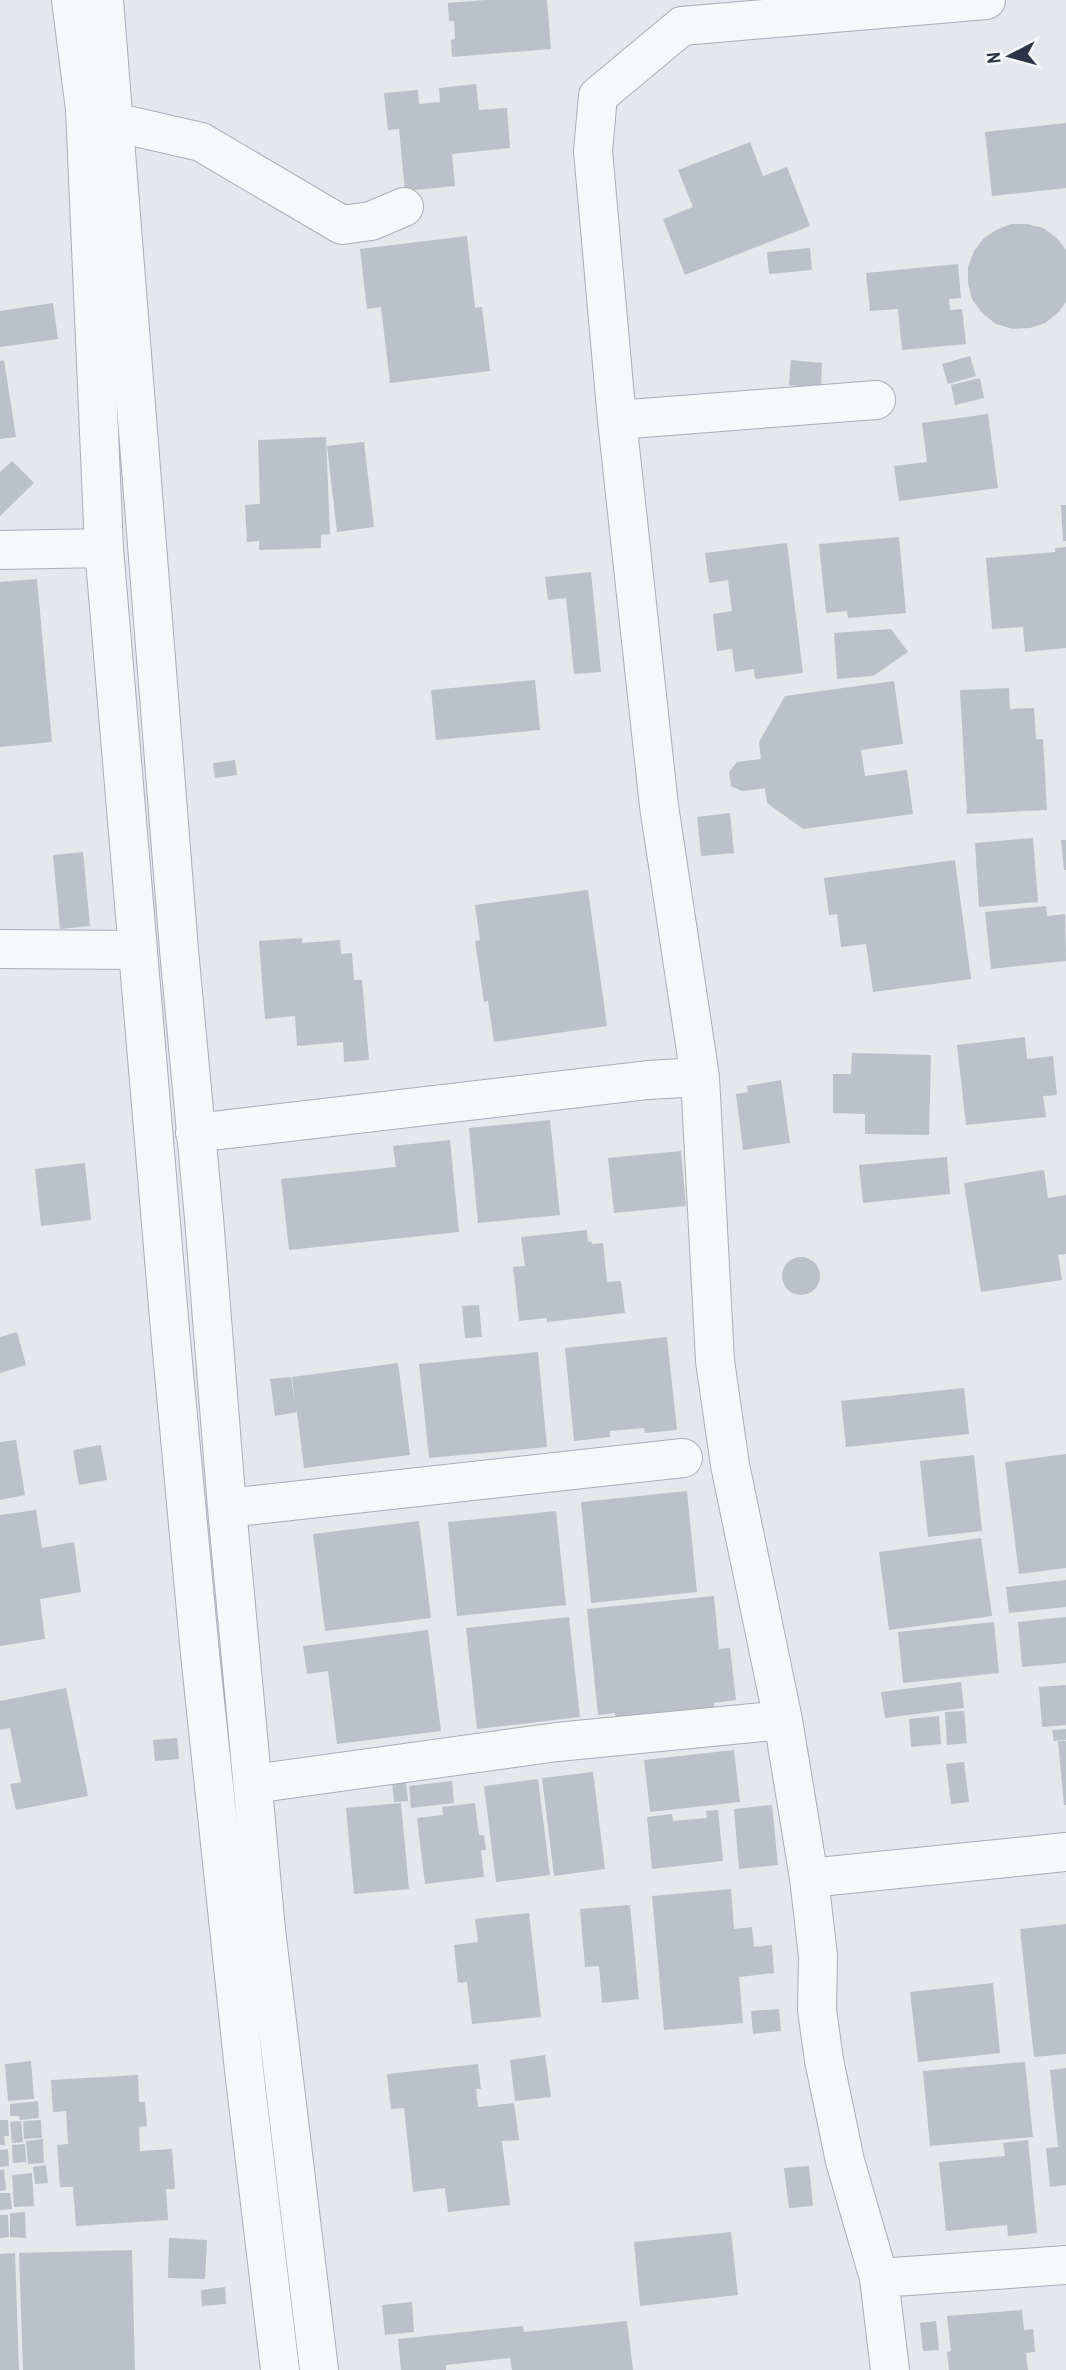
<svg xmlns="http://www.w3.org/2000/svg" width="1066" height="2370" viewBox="0 0 1066 2370" font-family="'Archivo Narrow',sans-serif">
<style>
.building{fill:#bbc0ca}
.lines{fill:none;stroke-linecap:round;stroke-linejoin:round}
.minor-casing{stroke:#a9aeb7;stroke-width:40}
.minor{stroke:#f7f8fa;stroke-width:38}
</style>
<rect width="100%" height="100%" fill="#e4e7ec"/>
<path class="building" d="M 486,0 L 547,0 L 551,49 L 452,57 L 451,40 L 455,39 L 454,21 L 449,21 L 448,3 Z
M 476,84 L 479,110 L 507,108 L 510,148 L 452,154 L 455,186 L 405,191 L 399,129 L 388,130 L 384,93 L 418,90 L 419,104 L 440,102 L 439,88 Z
M 1066,123 L 1066,188 L 992,196 L 985,132 Z
M 750,142 L 763,176 L 787,167 L 810,226 L 685,275 L 663,219 L 693,207 L 678,170 Z
M 1011,224 L 1027,224 L 1043,228 L 1057,238 L 1066,250 L 1066,302 L 1058,313 L 1045,323 L 1030,328 L 1013,329 L 996,324 L 982,313 L 972,299 L 968,283 L 968,267 L 974,251 L 983,239 L 996,230 Z
M 467,236 L 475,308 L 482,307 L 490,371 L 390,383 L 381,307 L 367,309 L 360,249 Z
M 810,248 L 812,270 L 769,274 L 767,252 Z
M 958,264 L 961,298 L 949,299 L 950,310 L 962,309 L 966,344 L 902,350 L 898,309 L 870,311 L 866,273 Z
M 53,303 L 58,339 L 0,347 L 0,311 Z
M 970,356 L 976,376 L 948,384 L 942,364 Z
M 4,360 L 16,437 L 0,439 L 0,361 Z
M 791,360 L 822,363 L 821,388 L 789,385 Z
M 980,378 L 984,398 L 955,405 L 951,385 Z
M 988,414 L 998,488 L 899,501 L 894,466 L 927,462 L 922,423 Z
M 326,437 L 330,534 L 321,535 L 321,548 L 259,550 L 259,541 L 247,542 L 245,505 L 260,504 L 258,440 Z
M 364,442 L 374,527 L 337,532 L 327,446 Z
M 12,461 L 34,483 L 0,516 L 0,472 Z
M 1061,505 L 1066,505 L 1066,541 L 1063,541 Z
M 899,537 L 906,613 L 848,618 L 847,611 L 826,613 L 819,544 Z
M 787,543 L 803,673 L 755,679 L 754,669 L 735,672 L 732,649 L 717,651 L 713,614 L 732,611 L 728,580 L 709,583 L 705,553 Z
M 1066,547 L 1066,648 L 1025,652 L 1023,627 L 992,629 L 986,558 L 1055,552 L 1055,548 Z
M 591,572 L 601,672 L 574,674 L 566,598 L 548,600 L 545,577 Z
M 37,579 L 52,742 L 0,747 L 0,582 Z
M 891,629 L 908,652 L 873,676 L 837,679 L 834,633 Z
M 535,680 L 540,730 L 436,740 L 431,690 Z
M 894,681 L 903,744 L 861,750 L 865,776 L 907,770 L 913,814 L 803,829 L 767,803 L 765,788 L 742,791 L 731,786 L 729,772 L 737,762 L 761,759 L 759,742 L 785,696 Z
M 1009,688 L 1010,709 L 1034,708 L 1036,739 L 1043,739 L 1047,810 L 967,814 L 960,690 Z
M 235,760 L 237,775 L 215,778 L 213,763 Z
M 730,813 L 734,853 L 701,856 L 697,817 Z
M 1033,838 L 1038,902 L 979,907 L 975,843 Z
M 1061,840 L 1066,840 L 1066,870 L 1064,870 Z
M 83,852 L 90,926 L 60,929 L 53,855 Z
M 955,860 L 971,979 L 873,992 L 866,944 L 841,947 L 837,914 L 829,915 L 824,878 Z
M 588,890 L 607,1026 L 494,1042 L 488,1001 L 484,1002 L 475,941 L 480,940 L 475,905 Z
M 1046,906 L 1047,916 L 1065,914 L 1066,961 L 991,969 L 985,912 Z
M 302,938 L 302,943 L 340,940 L 341,954 L 352,953 L 354,980 L 362,980 L 369,1060 L 344,1062 L 343,1042 L 297,1046 L 295,1016 L 265,1019 L 259,941 Z
M 1025,1037 L 1027,1059 L 1053,1056 L 1057,1095 L 1043,1096 L 1046,1117 L 966,1125 L 957,1045 Z
M 852,1053 L 931,1055 L 929,1135 L 865,1134 L 865,1114 L 833,1113 L 833,1074 L 851,1074 Z
M 781,1080 L 790,1143 L 743,1150 L 736,1094 L 748,1092 L 747,1086 Z
M 550,1120 L 560,1215 L 478,1223 L 469,1128 Z
M 450,1140 L 459,1232 L 289,1250 L 281,1179 L 396,1167 L 393,1146 Z
M 681,1151 L 686,1206 L 614,1213 L 608,1158 Z
M 947,1157 L 950,1194 L 863,1203 L 859,1165 Z
M 85,1163 L 91,1220 L 41,1226 L 35,1169 Z
M 1044,1170 L 1048,1198 L 1066,1195 L 1066,1254 L 1058,1255 L 1062,1280 L 981,1292 L 964,1183 Z
M 587,1230 L 588,1242 L 591,1241 L 592,1244 L 603,1243 L 607,1282 L 621,1281 L 625,1313 L 547,1322 L 547,1318 L 519,1321 L 513,1267 L 525,1266 L 521,1237 Z
M782 1276a19 19 0 1 1 38 0a19 19 0 1 1-38 0Z
M 479,1305 L 482,1337 L 465,1338 L 462,1306 Z
M 17,1332 L 26,1365 L 0,1373 L 0,1337 Z
M 667,1337 L 677,1430 L 645,1433 L 644,1428 L 610,1431 L 610,1437 L 574,1441 L 565,1348 Z
M 538,1352 L 547,1447 L 429,1458 L 419,1364 Z
M 398,1363 L 410,1455 L 304,1468 L 297,1412 L 275,1416 L 270,1379 L 291,1377 L 295,1404 L 292,1377 Z
M 964,1388 L 969,1434 L 846,1447 L 841,1401 Z
M 16,1440 L 25,1495 L 0,1500 L 0,1442 Z
M 101,1445 L 107,1480 L 79,1485 L 73,1450 Z
M 1066,1454 L 1066,1568 L 1019,1574 L 1005,1462 Z
M 974,1455 L 982,1531 L 928,1537 L 920,1461 Z
M 687,1491 L 697,1592 L 591,1603 L 581,1502 Z
M 36,1510 L 42,1548 L 74,1542 L 81,1592 L 40,1599 L 45,1639 L 0,1646 L 0,1515 Z
M 556,1511 L 566,1605 L 457,1616 L 448,1522 Z
M 419,1521 L 431,1618 L 325,1631 L 313,1534 Z
M 981,1538 L 992,1616 L 889,1630 L 879,1552 Z
M 1066,1580 L 1066,1607 L 1009,1613 L 1006,1587 Z
M 714,1596 L 719,1649 L 730,1648 L 736,1700 L 714,1703 L 715,1712 L 616,1722 L 615,1713 L 598,1715 L 587,1609 Z
M 569,1617 L 580,1717 L 477,1729 L 466,1628 Z
M 1066,1617 L 1066,1663 L 1022,1667 L 1018,1622 Z
M 994,1622 L 999,1673 L 903,1683 L 898,1632 Z
M 428,1630 L 441,1731 L 337,1744 L 328,1671 L 307,1674 L 303,1646 Z
M 961,1682 L 964,1708 L 885,1718 L 881,1692 Z
M 1066,1685 L 1066,1725 L 1042,1727 L 1039,1687 Z
M 66,1688 L 88,1796 L 16,1810 L 10,1784 L 21,1782 L 10,1728 L 0,1730 L 0,1701 Z
M 964,1711 L 967,1743 L 947,1745 L 945,1712 Z
M 939,1716 L 941,1744 L 911,1747 L 909,1719 Z
M 1066,1729 L 1066,1740 L 1054,1741 L 1052,1730 Z
M 177,1738 L 179,1759 L 155,1761 L 153,1740 Z
M 1058,1741 L 1066,1741 L 1066,1805 L 1064,1805 Z
M 734,1750 L 740,1802 L 650,1812 L 644,1760 Z
M 964,1762 L 969,1802 L 951,1804 L 946,1764 Z
M 593,1772 L 605,1869 L 554,1876 L 542,1778 Z
M 538,1779 L 550,1875 L 496,1882 L 484,1786 Z
M 406,1781 L 408,1801 L 394,1802 L 392,1782 Z
M 452,1781 L 454,1803 L 411,1808 L 409,1786 Z
M 401,1803 L 409,1889 L 354,1894 L 346,1808 Z
M 475,1803 L 479,1835 L 484,1835 L 486,1850 L 481,1850 L 484,1877 L 425,1884 L 417,1818 L 443,1815 L 442,1807 Z
M 772,1805 L 778,1865 L 739,1869 L 734,1809 Z
M 718,1810 L 723,1861 L 652,1869 L 647,1817 L 672,1814 L 673,1821 L 707,1818 L 706,1811 Z
M 731,1889 L 734,1929 L 752,1927 L 754,1947 L 772,1945 L 774,1973 L 739,1977 L 743,2023 L 664,2030 L 652,1896 Z
M 630,1905 L 639,1999 L 602,2003 L 599,1966 L 585,1967 L 580,1909 Z
M 529,1913 L 541,2017 L 472,2024 L 467,1982 L 458,1983 L 454,1945 L 478,1942 L 475,1919 Z
M 1066,1924 L 1066,2054 L 1034,2057 L 1020,1929 Z
M 993,1983 L 1000,2053 L 918,2062 L 910,1992 Z
M 779,2009 L 781,2031 L 753,2034 L 751,2011 Z
M 545,2055 L 551,2097 L 515,2101 L 510,2060 Z
M 31,2061 L 34,2099 L 8,2101 L 5,2064 Z
M 1025,2062 L 1033,2137 L 930,2146 L 923,2071 Z
M 478,2064 L 481,2089 L 476,2089 L 478,2107 L 514,2103 L 519,2140 L 502,2141 L 510,2205 L 448,2212 L 445,2188 L 413,2192 L 404,2108 L 391,2109 L 387,2074 Z
M 1066,2068 L 1066,2185 L 1050,2187 L 1046,2148 L 1058,2147 L 1050,2070 Z
M 138,2075 L 139,2102 L 145,2102 L 147,2126 L 139,2127 L 140,2151 L 172,2149 L 175,2189 L 166,2189 L 168,2220 L 76,2226 L 73,2187 L 60,2187 L 57,2145 L 68,2144 L 66,2111 L 53,2112 L 51,2080 Z
M 38,2101 L 39,2118 L 20,2120 L 19,2116 L 10,2116 L 10,2104 Z
M 0,2120 L 8,2120 L 9,2136 L 4,2136 L 5,2145 L 0,2145 Z
M 41,2120 L 42,2138 L 24,2139 L 23,2121 Z
M 21,2121 L 23,2142 L 12,2143 L 10,2122 Z
M 43,2139 L 44,2163 L 28,2164 L 26,2141 Z
M 1028,2140 L 1037,2233 L 1008,2236 L 1007,2225 L 946,2231 L 939,2162 L 1005,2156 L 1003,2143 Z
M 25,2144 L 26,2162 L 13,2163 L 12,2145 Z
M 8,2149 L 9,2166 L 0,2167 L 0,2150 Z
M 46,2165 L 48,2183 L 35,2184 L 33,2167 Z
M 809,2166 L 813,2206 L 789,2208 L 784,2168 Z
M 4,2169 L 6,2190 L 0,2191 L 0,2170 Z
M 32,2173 L 34,2206 L 14,2207 L 12,2175 Z
M 0,2193 L 10,2193 L 12,2209 L 0,2210 Z
M 25,2212 L 26,2238 L 10,2237 L 10,2213 Z
M 0,2215 L 8,2215 L 9,2237 L 0,2238 Z
M 731,2232 L 738,2295 L 640,2306 L 634,2242 Z
M 169,2238 L 207,2240 L 205,2279 L 168,2278 Z
M 132,2250 L 135,2370 L 23,2370 L 19,2253 Z
M 15,2253 L 19,2370 L 0,2370 L 0,2254 Z
M 225,2287 L 226,2304 L 202,2306 L 201,2290 Z
M 412,2302 L 414,2332 L 385,2335 L 382,2305 Z
M 1022,2310 L 1024,2330 L 1033,2329 L 1035,2352 L 1026,2353 L 1028,2370 L 949,2370 L 947,2352 L 951,2351 L 947,2316 Z
M 627,2321 L 633,2370 L 512,2370 L 510,2358 L 446,2365 L 446,2370 L 401,2370 L 398,2339 L 523,2326 L 524,2332 Z
M 936,2321 L 939,2350 L 923,2351 L 920,2323 Z"/>
<g class="lines">
<g class="minor-casing">
<path id="minor" d="M 71,0 L 85,109 L 104,548 L 170,1330 L 200,1654 L 244,2070 L 280,2370
M 104,0 L 179,950 L 204,1218 L 227,1508 L 266,1930 L 319,2370
M 114,122 L 201,142 L 342,225 L 371,221 L 404,207
M 617,420 L 876,400
M 0,550 L 104,548
M 0,949 L 136,950
M 195,1133 L 648,1080 L 700,1077
M 227,1508 L 683,1458
M 253,1784 L 557,1742 L 783,1720
M 809,1878 L 1066,1852
M 879,2278 L 1066,2265
M 890,2370 L 879,2278 L 845,2161 L 824,2060 L 817,2010 L 818,1956 L 809,1878 L 783,1720 L 730,1465 L 715,1361 L 700,1077 L 659,806 L 617,420 L 593,151 L 598,96 L 682,26 L 986,0"/>
</g>
<use href="#minor" class="minor"/>
</g>
<g transform="translate(1010 56) rotate(264)" stroke="#f4f6f9" stroke-width="5" paint-order="stroke">
<path d="M0-5L12 26L0 18L-12 26Z" fill="#2b3445"/>
<text y="-10" font-size="19" font-weight="bold" text-anchor="middle" fill="#2b3445">N</text>
</g>
</svg>
